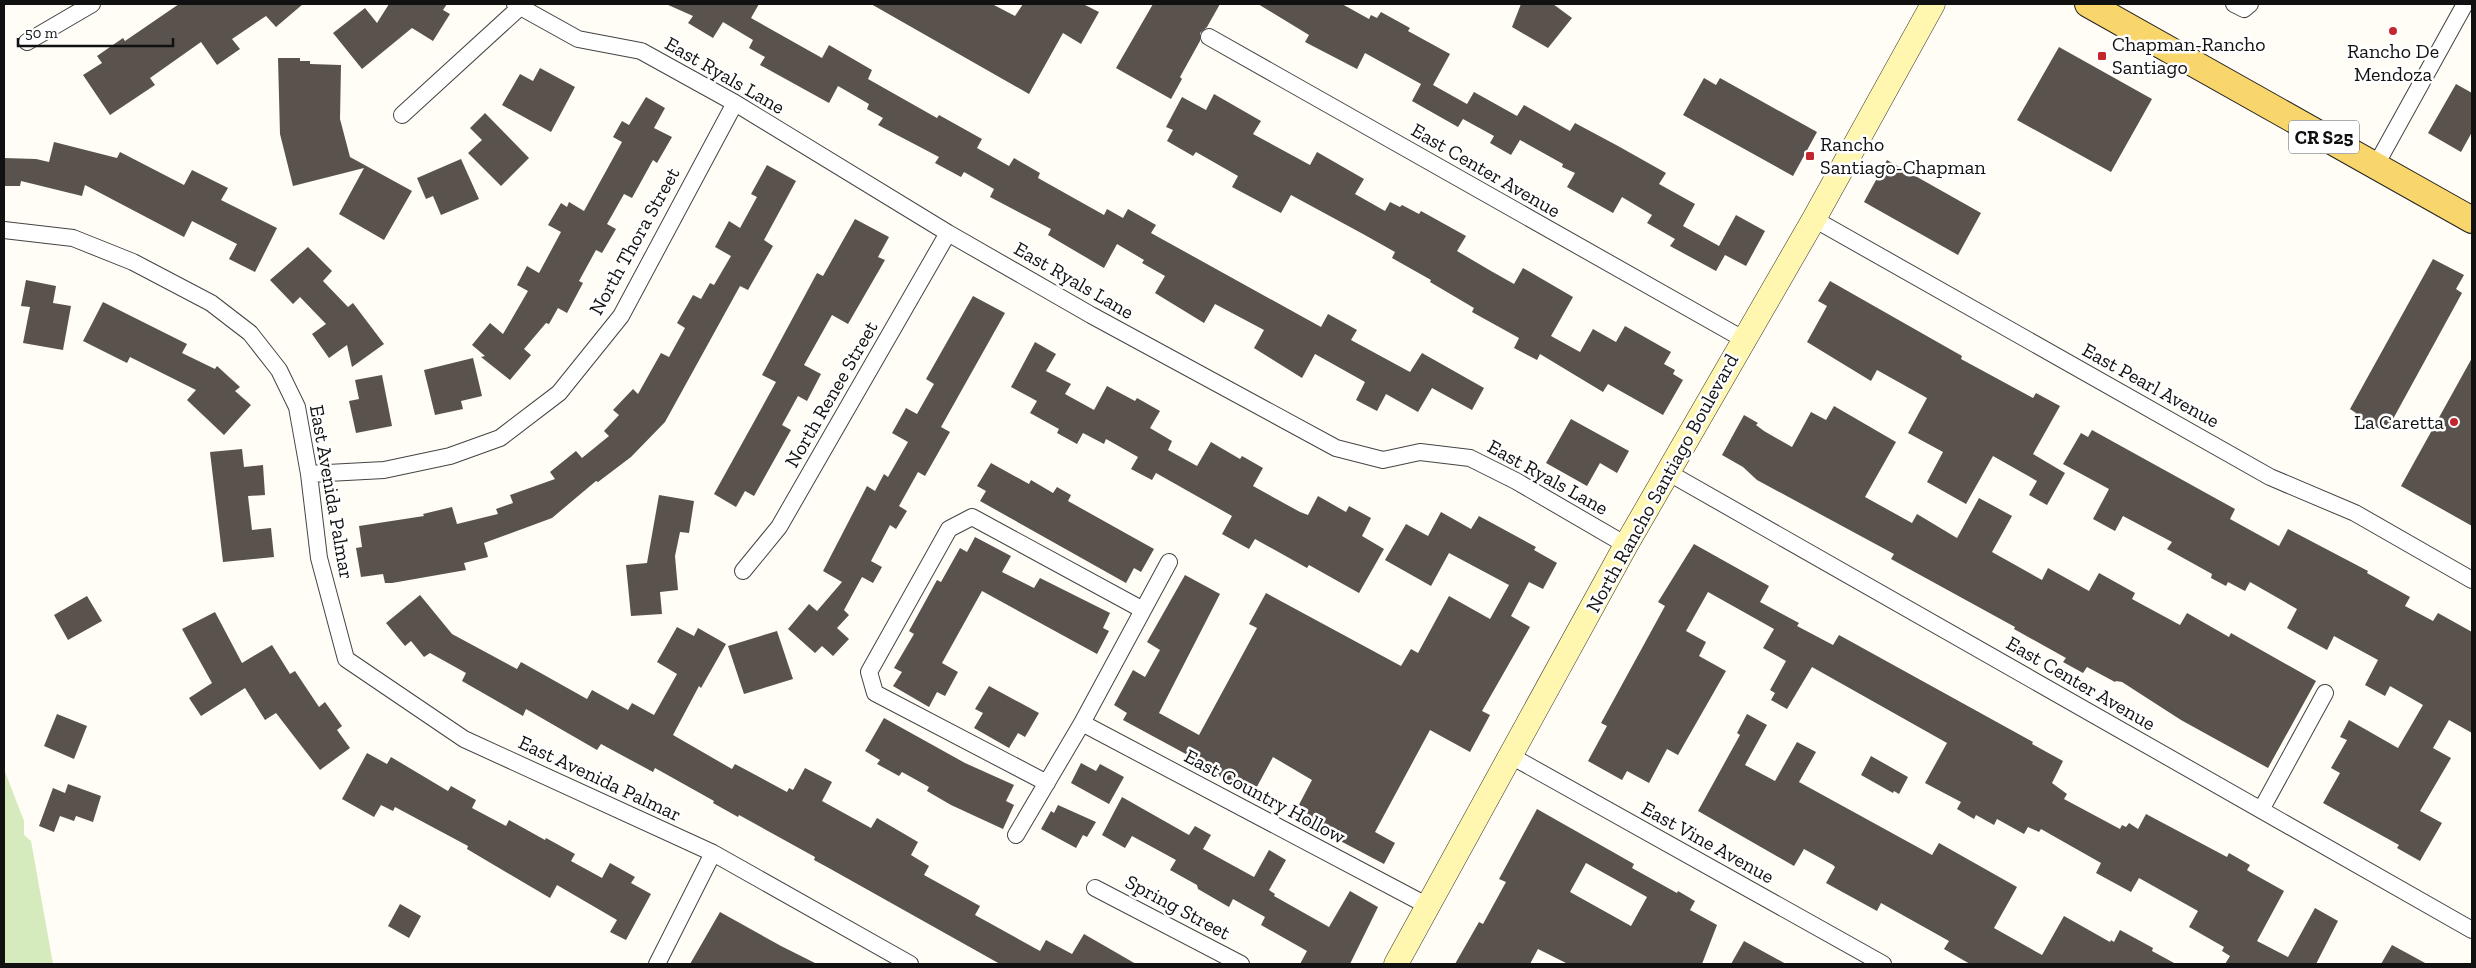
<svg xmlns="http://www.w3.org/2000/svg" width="2476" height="968" viewBox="0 0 2476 968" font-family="'Zilla Slab',serif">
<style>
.green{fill:#d5ebbd}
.building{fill:#5a524d;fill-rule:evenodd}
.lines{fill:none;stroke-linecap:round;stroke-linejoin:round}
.street-casing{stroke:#444;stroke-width:18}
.secondary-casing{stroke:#333;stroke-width:25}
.primary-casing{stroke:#222;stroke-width:28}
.street{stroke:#fff;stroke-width:16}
.secondary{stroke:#fff6b0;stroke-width:24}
.primary{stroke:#f9d66b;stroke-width:26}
.poi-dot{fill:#c4262e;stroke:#fff;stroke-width:2}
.labels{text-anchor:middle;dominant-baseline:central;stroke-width:5;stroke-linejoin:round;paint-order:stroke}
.shield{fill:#fff;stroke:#585858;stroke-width:1}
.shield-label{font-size:19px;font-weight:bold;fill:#111}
.poi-label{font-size:20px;fill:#111;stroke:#fff;text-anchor:start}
.street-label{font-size:20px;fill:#111;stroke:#fff}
</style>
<rect width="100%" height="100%" fill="#fffdf5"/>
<path class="green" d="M 4,769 L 24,821 L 24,835 L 31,841 L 53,964 L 4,964 Z"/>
<path class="building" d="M 179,4 L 303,4 L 276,27 L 266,16 L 232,39 L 240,49 L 217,65 L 201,42 L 150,78 L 155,85 L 110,115 L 83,75 L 102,63 L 97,56 L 123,38 L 125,41 Z
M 389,4 L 447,4 L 443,10 L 450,14 L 433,41 L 412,28 L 362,69 L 333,33 L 365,8 L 377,23 Z
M 666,4 L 759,4 L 751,18 L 822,58 L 829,45 L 872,70 L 868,79 L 937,118 L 939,115 L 982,139 L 977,148 L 1009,166 L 1014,158 L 1040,173 L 1038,178 L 1104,215 L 1107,209 L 1123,218 L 1128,209 L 1156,225 L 1151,233 L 1321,327 L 1328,314 L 1357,330 L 1351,340 L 1410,372 L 1422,353 L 1484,388 L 1472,410 L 1432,388 L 1418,412 L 1386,394 L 1377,411 L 1356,400 L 1365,382 L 1315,354 L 1302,378 L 1254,348 L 1264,330 L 1215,304 L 1204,323 L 1155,293 L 1165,276 L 1142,263 L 1144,260 L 1117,244 L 1104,268 L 1048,235 L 1051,229 L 990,197 L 994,189 L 964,172 L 961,177 L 935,163 L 939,157 L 878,125 L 883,118 L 867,109 L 869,104 L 838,86 L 829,103 L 760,65 L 765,57 L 749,48 L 753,40 L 723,22 L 713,38 L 688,23 L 693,16 Z
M 871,4 L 992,4 L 1015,16 L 1023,4 L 1083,4 L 1099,12 L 1081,44 L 1063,33 L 1029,94 Z
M 1153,4 L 1220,4 L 1207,27 L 1200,33 L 1200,41 L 1180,77 L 1182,79 L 1171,99 L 1116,68 Z
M 1258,4 L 1342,4 L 1369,19 L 1371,15 L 1377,18 L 1381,12 L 1410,28 L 1408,31 L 1450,54 L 1433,85 L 1467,104 L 1474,92 L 1517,116 L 1524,105 L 1570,131 L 1575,123 L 1618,146 L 1666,173 L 1659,184 L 1695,204 L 1683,226 L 1719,246 L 1736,215 L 1765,231 L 1746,266 L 1725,255 L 1716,271 L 1670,246 L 1675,239 L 1647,223 L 1652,215 L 1622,197 L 1613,213 L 1567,187 L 1575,173 L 1562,167 L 1563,164 L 1520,140 L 1511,155 L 1490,143 L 1494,136 L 1463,119 L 1458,127 L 1412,101 L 1421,84 L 1365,53 L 1357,69 L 1305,42 L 1309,35 Z
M 1521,4 L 1553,4 L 1572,18 L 1548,48 L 1512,27 Z
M 2059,47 L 2152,99 L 2111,172 L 2017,120 Z
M 278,58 L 300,58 L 300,61 L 310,61 L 310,64 L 341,65 L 340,119 L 350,157 L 412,191 L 384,240 L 339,214 L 364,168 L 293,186 L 280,134 Z
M 540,68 L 575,87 L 551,132 L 502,105 L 520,74 L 533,81 Z
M 1704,78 L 1716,85 L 1720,78 L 1817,132 L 1793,176 L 1683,115 Z
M 2456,84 L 2472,93 L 2472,132 L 2461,152 L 2428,133 Z
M 1214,94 L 1261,121 L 1253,134 L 1310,165 L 1317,152 L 1364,179 L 1355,194 L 1385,211 L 1390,202 L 1400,207 L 1402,205 L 1419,214 L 1421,211 L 1466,236 L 1457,251 L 1491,271 L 1514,284 L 1523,268 L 1573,297 L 1551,336 L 1580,352 L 1593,329 L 1616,342 L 1625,326 L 1671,352 L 1664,364 L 1675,370 L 1673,374 L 1683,380 L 1663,415 L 1608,384 L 1603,392 L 1540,354 L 1537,360 L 1514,348 L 1519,338 L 1472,312 L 1474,308 L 1430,282 L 1431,280 L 1392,258 L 1395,252 L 1363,234 L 1291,195 L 1281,213 L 1232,187 L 1238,176 L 1196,152 L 1193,156 L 1167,141 L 1173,130 L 1166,127 L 1182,97 L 1206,110 Z
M 646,97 L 665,108 L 654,128 L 672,137 L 657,163 L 653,160 L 632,198 L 624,194 L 607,224 L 616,229 L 602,253 L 596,250 L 579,281 L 583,283 L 567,313 L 558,308 L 549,324 L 546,323 L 524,349 L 531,355 L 510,380 L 481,357 L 485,356 L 472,345 L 490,323 L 503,334 L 528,291 L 517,285 L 527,266 L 539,273 L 561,232 L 548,225 L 561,203 L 567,207 L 569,202 L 584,211 L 622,142 L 613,137 L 622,121 L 629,125 Z
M 485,113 L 529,158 L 501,186 L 468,153 L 482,140 L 470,128 Z
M 54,142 L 117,158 L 120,152 L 184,185 L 192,170 L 228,188 L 221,200 L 277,228 L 255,272 L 229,259 L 237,244 L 192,221 L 184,237 L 85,185 L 82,196 L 21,181 L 20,186 L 4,186 L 4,158 L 36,159 L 49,162 Z
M 461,159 L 479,199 L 441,215 L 433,196 L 426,199 L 417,178 Z
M 1887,160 L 1981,213 L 1958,255 L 1864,202 Z
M 767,165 L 796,181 L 764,240 L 773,246 L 748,290 L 740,286 L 665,422 L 631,457 L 598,482 L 596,481 L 552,518 L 484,543 L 488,557 L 464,563 L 466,570 L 392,583 L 385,583 L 383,574 L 361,577 L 356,548 L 362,547 L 359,526 L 424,516 L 423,514 L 452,507 L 457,524 L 498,514 L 496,509 L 513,503 L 510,495 L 555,479 L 550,472 L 576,451 L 582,458 L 609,436 L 604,431 L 619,415 L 613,410 L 633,389 L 638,394 L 661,353 L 669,357 L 685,328 L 677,323 L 693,295 L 701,299 L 710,283 L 714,285 L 731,256 L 715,247 L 729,221 L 740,228 L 757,197 L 751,194 Z
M 855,219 L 889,237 L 878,257 L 885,260 L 848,324 L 832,315 L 804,365 L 821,374 L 807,401 L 798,396 L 782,425 L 791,430 L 754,496 L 745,491 L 736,507 L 714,494 L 776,382 L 762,375 L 817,273 L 823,276 Z
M 308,247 L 332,271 L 323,281 L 348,307 L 353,303 L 384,344 L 352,367 L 347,345 L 329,358 L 312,334 L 326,324 L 300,297 L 293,304 L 270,280 Z
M 2433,259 L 2464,275 L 2456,289 L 2462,293 L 2387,430 L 2381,427 L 2380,429 L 2355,416 L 2356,413 L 2350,409 Z
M 26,280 L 56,286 L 53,303 L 71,306 L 63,350 L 23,343 L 30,307 L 21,306 Z
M 1830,281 L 1962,356 L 1961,359 L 2033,398 L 2036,393 L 2060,406 L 2033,454 L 2065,473 L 2047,505 L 2029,495 L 2037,481 L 1993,456 L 1966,504 L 1927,482 L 1943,452 L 1908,433 L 1927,398 L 1877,370 L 1871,381 L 1807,342 L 1827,306 L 1818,301 Z
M 973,296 L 1005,313 L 941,427 L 950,432 L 925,476 L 918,472 L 899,506 L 907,511 L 896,529 L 890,525 L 871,561 L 882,567 L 873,583 L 862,577 L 844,610 L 849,615 L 837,628 L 849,639 L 833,656 L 822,646 L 815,653 L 788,629 L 809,604 L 817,611 L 842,582 L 823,571 L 867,486 L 875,491 L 884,474 L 888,477 L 908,442 L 892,433 L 906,408 L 917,414 L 934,384 L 926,379 Z
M 103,302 L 187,344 L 182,353 L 215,369 L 217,366 L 240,387 L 235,391 L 251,405 L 224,435 L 187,400 L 196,390 L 130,357 L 127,363 L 83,341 Z
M 1035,342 L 1056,354 L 1046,371 L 1071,384 L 1065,394 L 1094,410 L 1107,386 L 1135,401 L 1137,398 L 1160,411 L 1150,428 L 1172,441 L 1168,450 L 1197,466 L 1211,442 L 1240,459 L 1242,456 L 1263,468 L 1253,486 L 1300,512 L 1308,515 L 1318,496 L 1346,512 L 1349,506 L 1371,518 L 1362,536 L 1384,549 L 1359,593 L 1309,565 L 1307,568 L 1255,539 L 1249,549 L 1222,534 L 1232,516 L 1156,473 L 1152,480 L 1131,469 L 1138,457 L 1106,439 L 1104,444 L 1083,433 L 1077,444 L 1057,433 L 1059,429 L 1030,413 L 1037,401 L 1011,387 Z
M 473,358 L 482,396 L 461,401 L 463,409 L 435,415 L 424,370 Z
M 2472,358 L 2472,526 L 2401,486 Z
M 382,375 L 392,426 L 356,433 L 349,401 L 359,399 L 355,380 Z
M 1834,406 L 1896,442 L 1865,497 L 1912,523 L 1917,514 L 1957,538 L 1979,498 L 2012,516 L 1992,552 L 2042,580 L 2048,568 L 2089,591 L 2099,573 L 2135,593 L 2132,599 L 2180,625 L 2187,613 L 2229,637 L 2231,633 L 2316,681 L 2268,768 L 2181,720 L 2122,682 L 2116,681 L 2115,682 L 2087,667 L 2083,673 L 2063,662 L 2066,658 L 2014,629 L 2015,627 L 1891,559 L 1894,554 L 1757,480 L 1743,467 L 1722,455 L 1744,415 L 1758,423 L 1756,425 L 1764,431 L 1792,447 L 1811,412 L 1826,420 Z
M 1571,419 L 1629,451 L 1617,473 L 1600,463 L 1587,486 L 1546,463 Z
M 2092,430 L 2235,509 L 2230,519 L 2279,546 L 2288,529 L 2368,571 L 2367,573 L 2410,597 L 2405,606 L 2433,621 L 2438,613 L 2472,632 L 2472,733 L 2449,720 L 2433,748 L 2451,758 L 2420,811 L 2442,823 L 2420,861 L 2397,848 L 2399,845 L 2323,803 L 2340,773 L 2331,768 L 2347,740 L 2340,737 L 2349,720 L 2398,748 L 2423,705 L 2390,686 L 2385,696 L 2365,685 L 2378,660 L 2334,636 L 2327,650 L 2287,628 L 2297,609 L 2250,582 L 2245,591 L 2228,582 L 2226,586 L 2211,578 L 2212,574 L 2167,549 L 2172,542 L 2123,516 L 2115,531 L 2093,519 L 2109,489 L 2063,464 L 2081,433 L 2088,437 Z
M 242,449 L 244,467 L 263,465 L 265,495 L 248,496 L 252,530 L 271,528 L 274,557 L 223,562 L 210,452 Z
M 991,463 L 1029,484 L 1031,480 L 1053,493 L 1057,487 L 1071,495 L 1068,501 L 1154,549 L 1141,572 L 1134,568 L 1126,583 L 980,501 L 986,491 L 977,486 Z
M 659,495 L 694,501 L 689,533 L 680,532 L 675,556 L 678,590 L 660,592 L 662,614 L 631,616 L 626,565 L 647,563 Z
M 1441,512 L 1471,529 L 1479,516 L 1536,547 L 1534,550 L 1557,563 L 1543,589 L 1529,582 L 1511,616 L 1530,627 L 1482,711 L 1490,715 L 1470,752 L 1430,730 L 1375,832 L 1395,843 L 1384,864 L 1293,816 L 1312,780 L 1273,757 L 1253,794 L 1206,769 L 1208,766 L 1123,720 L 1127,713 L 1114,705 L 1133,670 L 1145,677 L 1160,650 L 1147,642 L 1185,575 L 1220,594 L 1159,713 L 1199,735 L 1257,628 L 1249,624 L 1266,593 L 1401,666 L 1411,649 L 1418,653 L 1449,596 L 1490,619 L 1509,585 L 1449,553 L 1431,586 L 1385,560 L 1406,524 L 1428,536 Z
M 975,537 L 1011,556 L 1002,572 L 1034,588 L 1040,578 L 1110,613 L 1103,628 L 1109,631 L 1097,654 L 982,591 L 942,663 L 958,672 L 945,696 L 937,692 L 929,707 L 893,686 L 902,672 L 894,668 L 914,634 L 909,631 L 937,580 L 941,582 L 960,548 L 967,552 Z
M 1694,544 L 1769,586 L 1760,602 L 1799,623 L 1797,626 L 1833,645 L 1839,635 L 2033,742 L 2032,744 L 2063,761 L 2052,783 L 2067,794 L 2064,799 L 2120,829 L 2122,825 L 2126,827 L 2129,823 L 2138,829 L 2146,814 L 2227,857 L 2229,853 L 2250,865 L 2247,870 L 2250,872 L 2284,891 L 2257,941 L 2288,957 L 2315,908 L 2338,921 L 2316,964 L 2225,964 L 2230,956 L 2222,951 L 2224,947 L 2189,927 L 2198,911 L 2139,878 L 2131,892 L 2096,873 L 2101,863 L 2041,829 L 2039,832 L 2028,827 L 2024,834 L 1997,819 L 1994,825 L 1976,815 L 1974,819 L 1957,809 L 1961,802 L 1925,783 L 1947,743 L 1812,667 L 1787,709 L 1771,700 L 1775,693 L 1770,690 L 1786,661 L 1763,648 L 1774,629 L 1708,592 L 1686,631 L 1706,642 L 1699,656 L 1726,671 L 1678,755 L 1667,749 L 1649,783 L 1627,771 L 1622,780 L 1588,761 L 1607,726 L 1601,723 L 1665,606 L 1658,602 Z
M 420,595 L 452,634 L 517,669 L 521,662 L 587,699 L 592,690 L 628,710 L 632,703 L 654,715 L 677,674 L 657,662 L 677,627 L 694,636 L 698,628 L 726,644 L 701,688 L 699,686 L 673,735 L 732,769 L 735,764 L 787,792 L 789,788 L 793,790 L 805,768 L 832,782 L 822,801 L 871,828 L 877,818 L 918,842 L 911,855 L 929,866 L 924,875 L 980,906 L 975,915 L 1040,951 L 1046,940 L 1072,954 L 1084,934 L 1136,964 L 1000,964 L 827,867 L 814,860 L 815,857 L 739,815 L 738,817 L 713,803 L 714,801 L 655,768 L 653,772 L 601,744 L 597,750 L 526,709 L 523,716 L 462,681 L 466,673 L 430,653 L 424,657 L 411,641 L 405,646 L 386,623 Z
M 87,596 L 102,621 L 68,640 L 54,615 Z
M 215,612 L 242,663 L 272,645 L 290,674 L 295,671 L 319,707 L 325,702 L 342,726 L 337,730 L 350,748 L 320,770 L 276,713 L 265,720 L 245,688 L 201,716 L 189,698 L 212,683 L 182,629 Z
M 777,631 L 793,679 L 744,694 L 728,646 Z
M 989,686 L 1039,713 L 1025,737 L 1018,733 L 1009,748 L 974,728 L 983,713 L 975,709 Z
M 57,714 L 87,726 L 74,759 L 44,746 Z
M 1747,714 L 1767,725 L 1745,765 L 1775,781 L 1797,742 L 1816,752 L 1799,782 L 1932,855 L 1939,843 L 2017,887 L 1994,928 L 2042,955 L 2064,916 L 2110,942 L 2111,940 L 2114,942 L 2120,930 L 2153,948 L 2152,951 L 2176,964 L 1970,964 L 1944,949 L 1949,941 L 1881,903 L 1877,911 L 1826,883 L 1835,867 L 1833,865 L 1804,849 L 1794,866 L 1698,811 L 1740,735 L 1737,733 Z
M 884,718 L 965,763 L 1014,785 L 1006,801 L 1014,805 L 1003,829 L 951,805 L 927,791 L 929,787 L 902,772 L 899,776 L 877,764 L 880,760 L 865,751 Z
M 367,753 L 387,764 L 391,757 L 448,791 L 451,786 L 476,800 L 472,808 L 506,826 L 509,820 L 545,840 L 546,838 L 575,854 L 571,861 L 602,878 L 610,863 L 635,877 L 631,883 L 651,894 L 626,940 L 610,932 L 617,920 L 557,885 L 550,898 L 467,849 L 468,846 L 395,807 L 393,811 L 381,805 L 374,817 L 342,799 Z
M 1871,756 L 1908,777 L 1899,794 L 1894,791 L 1893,793 L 1861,775 Z
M 1081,763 L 1096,771 L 1100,764 L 1124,777 L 1109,804 L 1071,783 Z
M 68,784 L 101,796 L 93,822 L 76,816 L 74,821 L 60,816 L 54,832 L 39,826 L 53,788 L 65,793 Z
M 1122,797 L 1189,835 L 1195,826 L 1211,835 L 1203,849 L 1254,877 L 1269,850 L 1286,860 L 1269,890 L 1275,894 L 1274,896 L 1329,927 L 1350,891 L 1378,907 L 1350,964 L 1300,964 L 1307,951 L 1261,925 L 1265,917 L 1233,899 L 1229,907 L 1198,889 L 1197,885 L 1170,870 L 1176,860 L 1132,836 L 1125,848 L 1102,835 Z
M 1058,805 L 1096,822 L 1087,837 L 1083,835 L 1076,848 L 1041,829 L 1051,811 L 1054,813 Z
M 1537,809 L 1634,864 L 1632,868 L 1677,893 L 1678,891 L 1695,901 L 1690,910 L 1717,925 L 1702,964 L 1568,964 L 1538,949 L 1530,964 L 1455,964 L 1479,922 L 1483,924 L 1506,882 L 1499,879 ZM 1586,863 L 1647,897 L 1631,926 L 1570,892 Z
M 400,904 L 421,916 L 409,938 L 388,926 Z
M 720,912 L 781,946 L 817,964 L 690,964 Z
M 1744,941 L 1786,964 L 1731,964 Z
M 2392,945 L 2427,964 L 2381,964 Z"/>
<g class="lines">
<g class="street-casing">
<path id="street" d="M 515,4 L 578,39 L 641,51 L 735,103 L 948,233 L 1091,315 L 1336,448 L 1383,460 L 1420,452 L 1470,458 L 1516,481 L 1626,545
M 2234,4 L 2244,9 L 2250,4
M 1209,37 L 1743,339
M 27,42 L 92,4
M 402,115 L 519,8
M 2376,165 L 2465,4
M 1814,219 L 2270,477 L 2355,513 L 2472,580
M 4,230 L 73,238 L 133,262 L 211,303 L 250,333 L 279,370 L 297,407 L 309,474 L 319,558 L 346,659 L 464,739 L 713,853 L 910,964
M 1669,473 L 2472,930
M 309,474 L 384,470 L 450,456 L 500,438 L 559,393 L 621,316 L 735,103
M 743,571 L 779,527 L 948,233
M 1082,723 L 1428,906
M 1511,756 L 1883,964
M 1047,783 L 875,693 L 869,672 L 949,529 L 972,517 L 1143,610
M 2261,810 L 2325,693
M 1016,835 L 1082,723 L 1169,562
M 1095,888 L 1241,964
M 657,964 L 713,853"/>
</g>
<g class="secondary-casing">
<path id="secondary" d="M 1396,964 L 1626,545 L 1814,219 L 1933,4"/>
</g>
<g class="primary-casing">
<path id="primary" d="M 2088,4 L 2472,220"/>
</g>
<use href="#street" class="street"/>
<use href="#secondary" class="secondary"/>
<use href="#primary" class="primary"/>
</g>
<g class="poi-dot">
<circle cx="2393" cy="31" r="5"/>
<rect x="2097" y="51" width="10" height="10" rx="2.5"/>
<rect x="1805" y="151" width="10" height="10" rx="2.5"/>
<circle cx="2454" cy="422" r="5"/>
</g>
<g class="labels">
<rect class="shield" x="2289" y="120.5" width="70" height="33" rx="4"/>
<g class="shield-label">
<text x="2324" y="137">CR S25</text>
</g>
<g class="poi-label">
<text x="2112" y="44">Chapman-Rancho<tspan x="2112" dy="23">Santiago</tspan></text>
<text x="2393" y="51" text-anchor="middle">Rancho De<tspan x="2393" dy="23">Mendoza</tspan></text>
<text x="1820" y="144">Rancho<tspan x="1820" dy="23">Santiago-Chapman</tspan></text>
<text x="2444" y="422" text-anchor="end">La Caretta</text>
</g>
<g class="street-label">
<text transform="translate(725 75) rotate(30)">East Ryals Lane</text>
<text transform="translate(1486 170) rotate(30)">East Center Avenue</text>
<text transform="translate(634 241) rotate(-61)">North Thora Street</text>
<text transform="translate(1074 280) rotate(30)">East Ryals Lane</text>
<text transform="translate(2151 385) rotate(29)">East Pearl Avenue</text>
<text transform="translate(831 394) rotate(-60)">North Renee Street</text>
<text transform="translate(1548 477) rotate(29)">East Ryals Lane</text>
<text transform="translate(1662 483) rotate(-61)">North Rancho Santiago Boulevard</text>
<text transform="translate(332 492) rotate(80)">East Avenida Palmar</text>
<text transform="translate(2081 683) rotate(30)">East Center Avenue</text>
<text transform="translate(600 778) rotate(25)">East Avenida Palmar</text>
<text transform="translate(1265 796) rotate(28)">East Country Hollow</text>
<text transform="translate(1708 842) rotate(29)">East Vine Avenue</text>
<text transform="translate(1178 907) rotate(28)">Spring Street</text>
</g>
</g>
<rect width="2476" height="968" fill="none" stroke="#111111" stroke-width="10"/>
<path d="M18 38v8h155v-8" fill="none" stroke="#111111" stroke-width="2.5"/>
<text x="25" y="38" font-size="15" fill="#111111" stroke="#ffffff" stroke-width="4" paint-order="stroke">50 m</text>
</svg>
